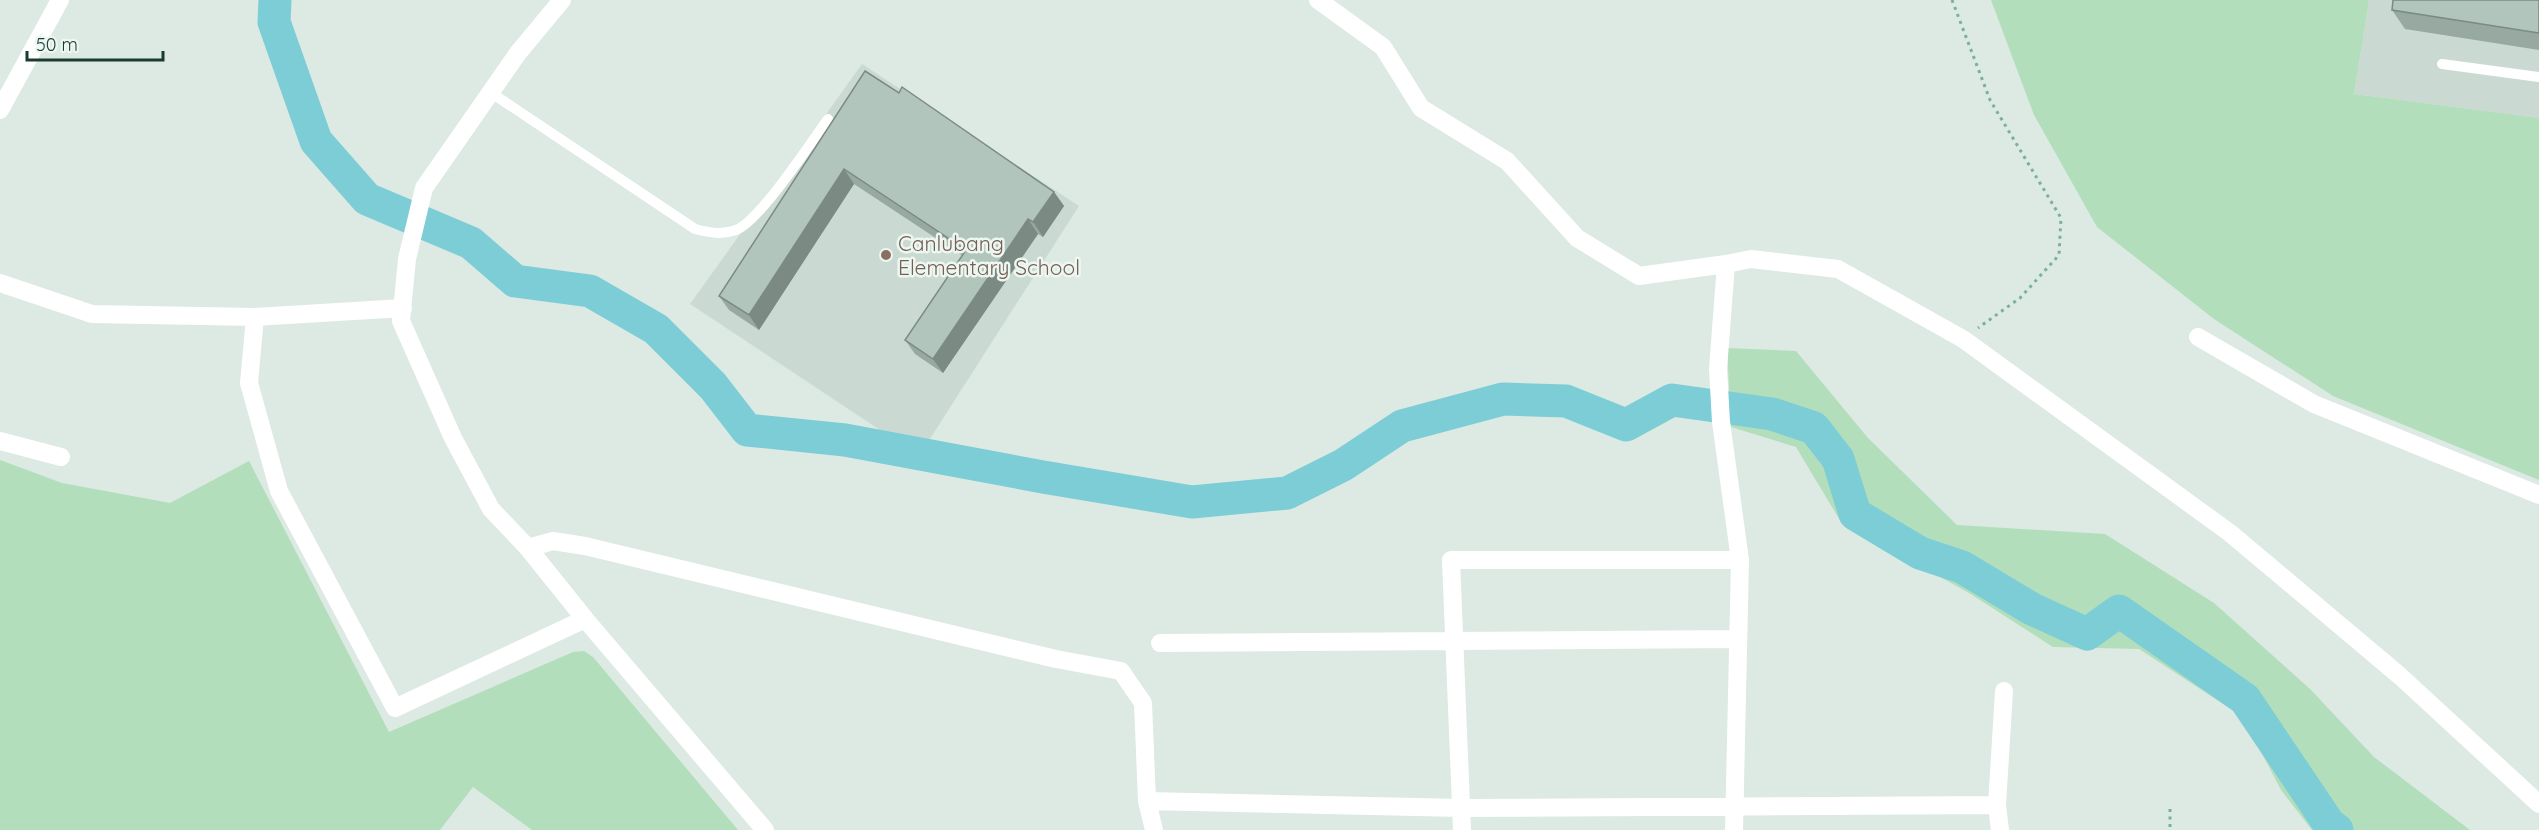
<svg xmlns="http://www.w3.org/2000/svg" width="2539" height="830" viewBox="0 0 2539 830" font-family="Quicksand,sans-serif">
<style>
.built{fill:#cadad2}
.green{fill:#b2debb}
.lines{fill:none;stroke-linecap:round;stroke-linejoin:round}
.river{stroke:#7dcdd6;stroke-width:33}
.path{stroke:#79b19c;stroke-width:3;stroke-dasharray:3 4.5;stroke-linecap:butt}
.lane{stroke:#fff;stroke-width:10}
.street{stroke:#fff;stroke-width:18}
.wall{fill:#98a9a2}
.shaded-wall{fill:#7c8a84}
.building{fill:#b1c5bc;stroke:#7c8a84;stroke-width:1.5}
.education-dot{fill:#8d6e63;stroke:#ecf7f1;stroke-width:2}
.labels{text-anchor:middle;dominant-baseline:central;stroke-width:5;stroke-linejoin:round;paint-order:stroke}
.education-label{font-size:21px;fill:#785e54;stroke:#ecf7f1;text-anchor:start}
</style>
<rect width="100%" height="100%" fill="#dceae3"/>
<path class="built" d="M 2369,0 L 2539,0 L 2539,118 L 2354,94 Z
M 862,64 L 1079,206 L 919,456 L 690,304 Z"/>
<path class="green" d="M 1991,0 L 2369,0 L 2354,94 L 2539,118 L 2539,480 L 2333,396 L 2214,319 L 2097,227 L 2034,115 Z
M 1727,348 L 1796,351 L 1868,438 L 1957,525 L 2105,534 L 2214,603 L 2310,689 L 2374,757 L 2470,830 L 2312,830 L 2281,790 L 2243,717 L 2139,649 L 2053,647 L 1969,593 L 1841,522 L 1796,447 L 1731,427 Z
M 0,460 L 62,483 L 170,503 L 249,461 L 389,732 L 573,652 L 584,651 L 593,657 L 738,830 L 532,830 L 473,787 L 440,830 L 0,830 Z"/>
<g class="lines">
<path class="river" d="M 275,0 L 274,22 L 316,141 L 367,199 L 471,243 L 515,281 L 590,291 L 656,329 L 713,386 L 747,430 L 845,440 L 1043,477 L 1192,502 L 1287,493 L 1343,465 L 1402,426 L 1503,399 L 1566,401 L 1626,425 L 1672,400 L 1772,414 L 1814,428 L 1838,459 L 1855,514 L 1920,553 L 1962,567 L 2032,609 L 2087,634 L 2119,611 L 2245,699 L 2329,824 L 2337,830"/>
<path class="path" d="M 1952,0 L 1990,100 L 2061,218 L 2059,255 L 2020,298 L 1978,328
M 2170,809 L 2170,830"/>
<path class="lane" d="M 2442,64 L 2539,77
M 490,92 L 695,229 C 710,233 722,235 736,230 C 760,221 811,142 828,119"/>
<path class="street" d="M 562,0 L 518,53 L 424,188 L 407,259 L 401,321 L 453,438 L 491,509 L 528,548 L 585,619 L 765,830
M 1318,0 L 1383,47 L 1421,108 L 1507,161 L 1577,238 L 1639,276 L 1726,264
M 0,110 L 60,0
M 0,283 L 92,314 L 255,317 L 403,308
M 255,317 L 249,383 L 279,491 L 395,708 L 585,619
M 2198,337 L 2314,404 L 2539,495
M 0,441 L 61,457
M 528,548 L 553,541 L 585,546 L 1056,659 L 1121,671 L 1143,703 L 1147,801 L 1154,830
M 1160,643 L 1738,639
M 1147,801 L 1461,808 L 1997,805
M 1462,830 L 1451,560 L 1740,560
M 1734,830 L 1740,560 L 1721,422 L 1718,369 L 1726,264 L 1751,259 L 1838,269 L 1963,339 L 2230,533 L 2400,676 L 2539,804
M 2000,830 L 1997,805 L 2004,691"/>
</g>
<path class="wall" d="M 2539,0 L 2539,50 L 2405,29 L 2392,10 Z
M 865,71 L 1054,192 L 1064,206 L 1043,237 L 1038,234 L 943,373 L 915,354 L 905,340 L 963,256 L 854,184 L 759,330 L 729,310 L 719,296 Z"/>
<path class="shaded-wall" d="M 844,169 L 854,184 L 759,330 L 749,315 Z
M 1054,192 L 1064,206 L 1043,237 L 1033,222 Z
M 1028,219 L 1038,234 L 943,373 L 933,359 Z"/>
<path class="building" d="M 2393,0 L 2539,0 L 2539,33 L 2392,10 Z
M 865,71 L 899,93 L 902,87 L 1054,192 L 1033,222 L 1028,219 L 933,359 L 905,340 L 966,250 L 844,169 L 749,315 L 719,296 Z"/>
<circle class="education-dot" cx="886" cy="255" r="6"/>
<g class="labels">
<g class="education-label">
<text x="898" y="243">Canlubang<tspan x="898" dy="24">Elementary School</tspan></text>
</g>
</g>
<path d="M27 51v9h136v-9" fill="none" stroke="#1d3a31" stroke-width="3"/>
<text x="36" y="51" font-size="18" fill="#1d3a31" stroke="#ecf7f1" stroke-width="4.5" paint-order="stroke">50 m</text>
</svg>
